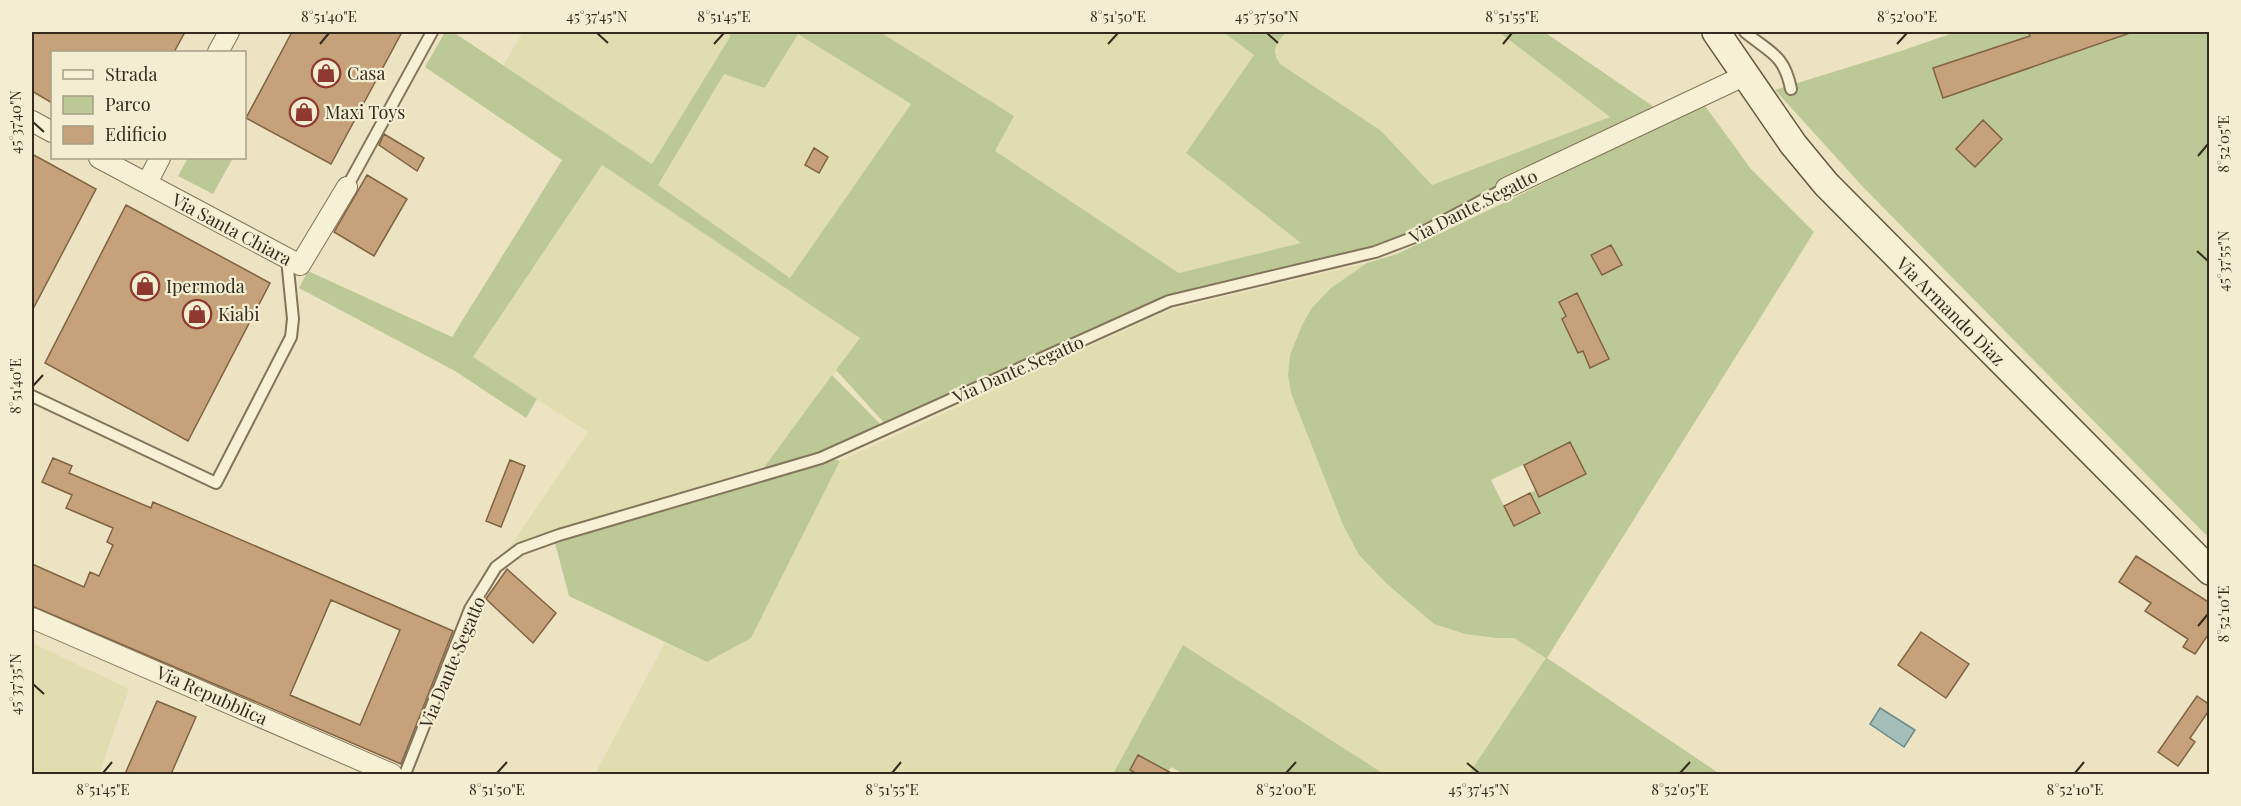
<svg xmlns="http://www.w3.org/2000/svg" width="2241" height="806" viewBox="0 0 2241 806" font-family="'Playfair Display',serif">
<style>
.farmland{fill:#e0ddb0;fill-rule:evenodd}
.green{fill:#bdc897;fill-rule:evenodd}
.water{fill:#a4beb9;stroke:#6c8b87;stroke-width:1.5}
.building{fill:#c6a27b;stroke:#816242;stroke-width:1.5;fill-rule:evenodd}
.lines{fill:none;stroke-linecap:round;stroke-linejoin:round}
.lane-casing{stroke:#83755b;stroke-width:14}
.street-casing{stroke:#83755b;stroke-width:22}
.secondary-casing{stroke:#65563e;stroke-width:30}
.lane{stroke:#f6f0d5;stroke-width:10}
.street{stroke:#f6f0d5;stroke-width:20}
.secondary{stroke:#f6f0d5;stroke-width:27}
.ticks{fill:none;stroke:#342b1e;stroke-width:2}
.labels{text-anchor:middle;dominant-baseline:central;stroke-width:4.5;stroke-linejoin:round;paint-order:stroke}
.poi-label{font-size:18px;fill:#342b1e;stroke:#f3edd1;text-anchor:start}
.street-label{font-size:18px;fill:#342b1e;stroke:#f3edd1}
.neatline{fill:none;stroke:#342b1e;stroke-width:2}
.ticks-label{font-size:15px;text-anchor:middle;fill:#342b1e}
</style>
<rect width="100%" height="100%" fill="#ebe3c2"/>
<path class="farmland" d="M 523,32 L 730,32 L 730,37 L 652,164 L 503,66 Z
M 880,32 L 1223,32 L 1254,55 L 1186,153 L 1302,243 L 1179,273 L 994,151 L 1013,116 Z
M 1286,32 L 1499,32 L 1610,117 L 1432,185 L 1359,116 L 1291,73 L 1280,64 L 1274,55 L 1275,47 Z
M 798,33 L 911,104 L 790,279 L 658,185 L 724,74 L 766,88 ZM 814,149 L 828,157 L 818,173 L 805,165 Z
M 602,165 L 861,338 L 757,477 L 520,549 L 509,548 L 588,432 L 473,358 Z
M 1367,263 L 1331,288 L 1302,325 L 1290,355 L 1288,375 L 1291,393 L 1343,525 L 1359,555 L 1387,584 L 1434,624 L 1465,634 L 1496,638 L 1514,638 L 1547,658 L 1469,774 L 1384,774 L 1184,645 L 1113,774 L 595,774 L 665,643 L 707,662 L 751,638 L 840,461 L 1169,310 Z
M 32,643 L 129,689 L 99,774 L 32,774 Z"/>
<path class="green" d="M 445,32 L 453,32 L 652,164 L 730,37 L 730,32 L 880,32 L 1014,116 L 995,151 L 1179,273 L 1301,243 L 1186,153 L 1254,55 L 1223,32 L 1286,32 C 1276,45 1270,49 1280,64 L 1380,130 L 1432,185 L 1610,117 L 1499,32 L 1544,32 L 1654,107 L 1503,184 L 1409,234 L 1329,259 L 1164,297 L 1132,310 L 887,426 L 836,370 L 860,338 L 602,165 L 473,357 L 537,399 L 526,418 L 455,371 L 299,288 L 308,271 L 452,337 L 562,160 L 425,67 ZM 798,34 L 911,104 L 790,278 L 658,185 L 724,74 L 765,88 Z
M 1956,32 L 2209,32 L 2209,538 L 1864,188 L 1775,90 L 1901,51 Z
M 1703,103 L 1751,169 L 1814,232 L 1547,658 L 1720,774 L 1469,774 L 1546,658 L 1514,638 L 1496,638 L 1465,634 L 1434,624 L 1387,584 L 1359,555 L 1343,525 L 1291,393 L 1288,375 L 1290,355 L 1302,325 L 1312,308 L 1331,288 L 1367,263 L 1397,254 L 1518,196 ZM 1592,255 L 1621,265 L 1602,275 ZM 1577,294 L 1608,358 L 1590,367 L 1583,351 L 1578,353 L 1562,319 L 1566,316 L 1560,302 ZM 1570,442 L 1586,474 L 1540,497 L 1536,490 L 1530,493 L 1540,513 L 1514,526 L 1491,480 Z
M 188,158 L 233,158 L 213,194 L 178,176 Z
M 832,375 L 884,428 L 826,457 L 840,461 L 751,638 L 707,662 L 569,596 L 554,539 L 757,477 Z
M 1183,645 L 1384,774 L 1184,774 L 1171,767 L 1168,772 L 1139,755 L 1130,770 L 1137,774 L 1113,774 Z"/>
<path class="water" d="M 1880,708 L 1915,730 L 1904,747 L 1870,724 Z"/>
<path class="building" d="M 32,32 L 185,32 L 174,52 L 52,52 L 52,103 L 32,91 Z
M 292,32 L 402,32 L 331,164 L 246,118 Z
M 2028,32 L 2130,32 L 2130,33 L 1943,98 L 1933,68 L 2030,36 Z
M 1983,120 L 2002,139 L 1975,167 L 1956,149 Z
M 384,134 L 424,158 L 417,171 L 379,145 Z
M 814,148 L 828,157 L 819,173 L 805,165 Z
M 32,154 L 96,189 L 32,311 Z
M 367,175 L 407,199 L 374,256 L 334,232 Z
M 126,205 L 270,283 L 188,441 L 45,363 Z
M 1611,245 L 1622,265 L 1602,275 L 1591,255 Z
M 1577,293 L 1609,359 L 1590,368 L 1583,351 L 1578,353 L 1562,319 L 1566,316 L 1559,302 Z
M 1570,442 L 1586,474 L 1539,497 L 1524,465 Z
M 53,458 L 72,466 L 69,473 L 151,508 L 153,502 L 453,631 L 401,764 L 32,606 L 32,564 L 84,587 L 90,572 L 99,576 L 113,545 L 107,542 L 113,528 L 66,508 L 72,495 L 42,482 ZM 331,600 L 400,630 L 360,725 L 290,695 Z
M 510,460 L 525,466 L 501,527 L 486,521 Z
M 1530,493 L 1540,513 L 1514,526 L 1504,506 Z
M 2136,556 L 2210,603 L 2210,632 L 2195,654 L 2183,647 L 2188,639 L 2145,611 L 2151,603 L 2119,582 Z
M 507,569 L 556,613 L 533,643 L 486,599 Z
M 1921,632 L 1969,664 L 1946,698 L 1898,665 Z
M 2197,696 L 2210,705 L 2210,709 L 2190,738 L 2195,742 L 2178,766 L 2158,752 Z
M 157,701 L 196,717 L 171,774 L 125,774 Z
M 1138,755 L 1173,774 L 1137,774 L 1130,770 Z"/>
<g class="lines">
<g class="lane-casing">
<path id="lane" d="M 1745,32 C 1770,53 1784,54 1791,89
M 347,187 L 432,32
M 32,396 L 216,483 L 291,337 L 293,319 L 287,259
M 405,774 L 470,609 L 485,585 L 496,567 L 520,549 L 559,535 L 821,458 L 1169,301 L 1375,252 L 1412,238 L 1506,188"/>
</g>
<g class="street-casing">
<path id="street" d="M 218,52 L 229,32
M 32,121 L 52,132
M 99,158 L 300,265 L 347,187
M 147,183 L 160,158
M 1506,188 L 1746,75
M 32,618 L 392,774"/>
</g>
<g class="secondary-casing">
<path id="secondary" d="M 1716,32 L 1793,144 L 1826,184 L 2210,571"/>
</g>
<use href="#lane" class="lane"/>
<use href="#street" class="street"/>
<use href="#secondary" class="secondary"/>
</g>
<path class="ticks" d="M 597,33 L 608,43M 1267,33 L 1278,43M 320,44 L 329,33M 714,44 L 724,33M 1108,44 L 1118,33M 1503,44 L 1512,33M 1897,44 L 1907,33M 33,122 L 44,132M 2198,156 L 2208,144M 2197,251 L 2208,261M 33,386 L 43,375M 2198,626 L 2208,614M 33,684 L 44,694M 1467,763 L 1479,773M 103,773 L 112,762M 497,773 L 507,762M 892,773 L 901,762M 1286,773 L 1296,762M 1680,773 L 1690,762M 2075,773 L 2084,762"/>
<defs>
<g id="shop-ring" transform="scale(1.5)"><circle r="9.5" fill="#f3edd1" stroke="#8e382f" stroke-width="1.5"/><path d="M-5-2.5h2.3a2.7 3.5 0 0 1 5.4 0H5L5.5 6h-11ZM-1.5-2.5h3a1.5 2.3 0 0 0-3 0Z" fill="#8e382f"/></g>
</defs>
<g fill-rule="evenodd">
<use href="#shop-ring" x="326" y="73"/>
<use href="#shop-ring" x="304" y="112"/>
<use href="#shop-ring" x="145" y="286"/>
<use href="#shop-ring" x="197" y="314"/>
</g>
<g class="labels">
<g class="poi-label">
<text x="347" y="73">Casa</text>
<text x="325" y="112">Maxi Toys</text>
<text x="166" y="286">Ipermoda</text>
<text x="218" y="314">Kiabi</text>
</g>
<g class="street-label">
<text transform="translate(1473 206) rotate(-27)">Via Dante Segatto</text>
<text transform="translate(232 229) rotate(28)">Via Santa Chiara</text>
<text transform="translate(1951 311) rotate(45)">Via Armando Diaz</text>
<text transform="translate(1018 369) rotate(-24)">Via Dante Segatto</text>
<text transform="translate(452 662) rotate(-67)">Via Dante Segatto</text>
<text transform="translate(212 695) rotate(24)">Via Repubblica</text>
</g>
</g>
<rect width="2241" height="806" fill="none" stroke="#f3edd1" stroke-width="66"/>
<rect x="51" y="51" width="195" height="108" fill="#f3edd1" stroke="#a79f89" stroke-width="1.5"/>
<rect x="63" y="70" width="30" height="9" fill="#f6f0d5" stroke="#a79f89" stroke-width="1.5"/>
<text x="105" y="81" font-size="18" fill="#342b1e">Strada</text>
<rect x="63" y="96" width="30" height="18" fill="#bdc897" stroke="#a79f89" stroke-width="1.5"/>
<text x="105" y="111" font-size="18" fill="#342b1e">Parco</text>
<rect x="63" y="126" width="30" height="18" fill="#c6a27b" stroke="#a79f89" stroke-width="1.5"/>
<text x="105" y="141" font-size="18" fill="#342b1e">Edificio</text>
<rect x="33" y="33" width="2175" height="740" class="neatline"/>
<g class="ticks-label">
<text x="329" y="22">8°51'40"E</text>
<text x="597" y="22">45°37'45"N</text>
<text x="724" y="22">8°51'45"E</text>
<text x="1118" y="22">8°51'50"E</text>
<text x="1267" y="22">45°37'50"N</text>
<text x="1512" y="22">8°51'55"E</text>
<text x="1907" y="22">8°52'00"E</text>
<text transform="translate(16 122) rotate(-90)" y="5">45°37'40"N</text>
<text transform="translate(2224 144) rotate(-90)" y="5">8°52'05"E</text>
<text transform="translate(2224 261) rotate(-90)" y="5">45°37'55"N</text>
<text transform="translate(16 386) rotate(-90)" y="5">8°51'40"E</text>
<text transform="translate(2224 614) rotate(-90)" y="5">8°52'10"E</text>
<text transform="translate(16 684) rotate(-90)" y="5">45°37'35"N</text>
<text x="103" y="795">8°51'45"E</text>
<text x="497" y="795">8°51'50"E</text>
<text x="892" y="795">8°51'55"E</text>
<text x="1286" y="795">8°52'00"E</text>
<text x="1479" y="795">45°37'45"N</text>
<text x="1680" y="795">8°52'05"E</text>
<text x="2075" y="795">8°52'10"E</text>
</g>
</svg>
